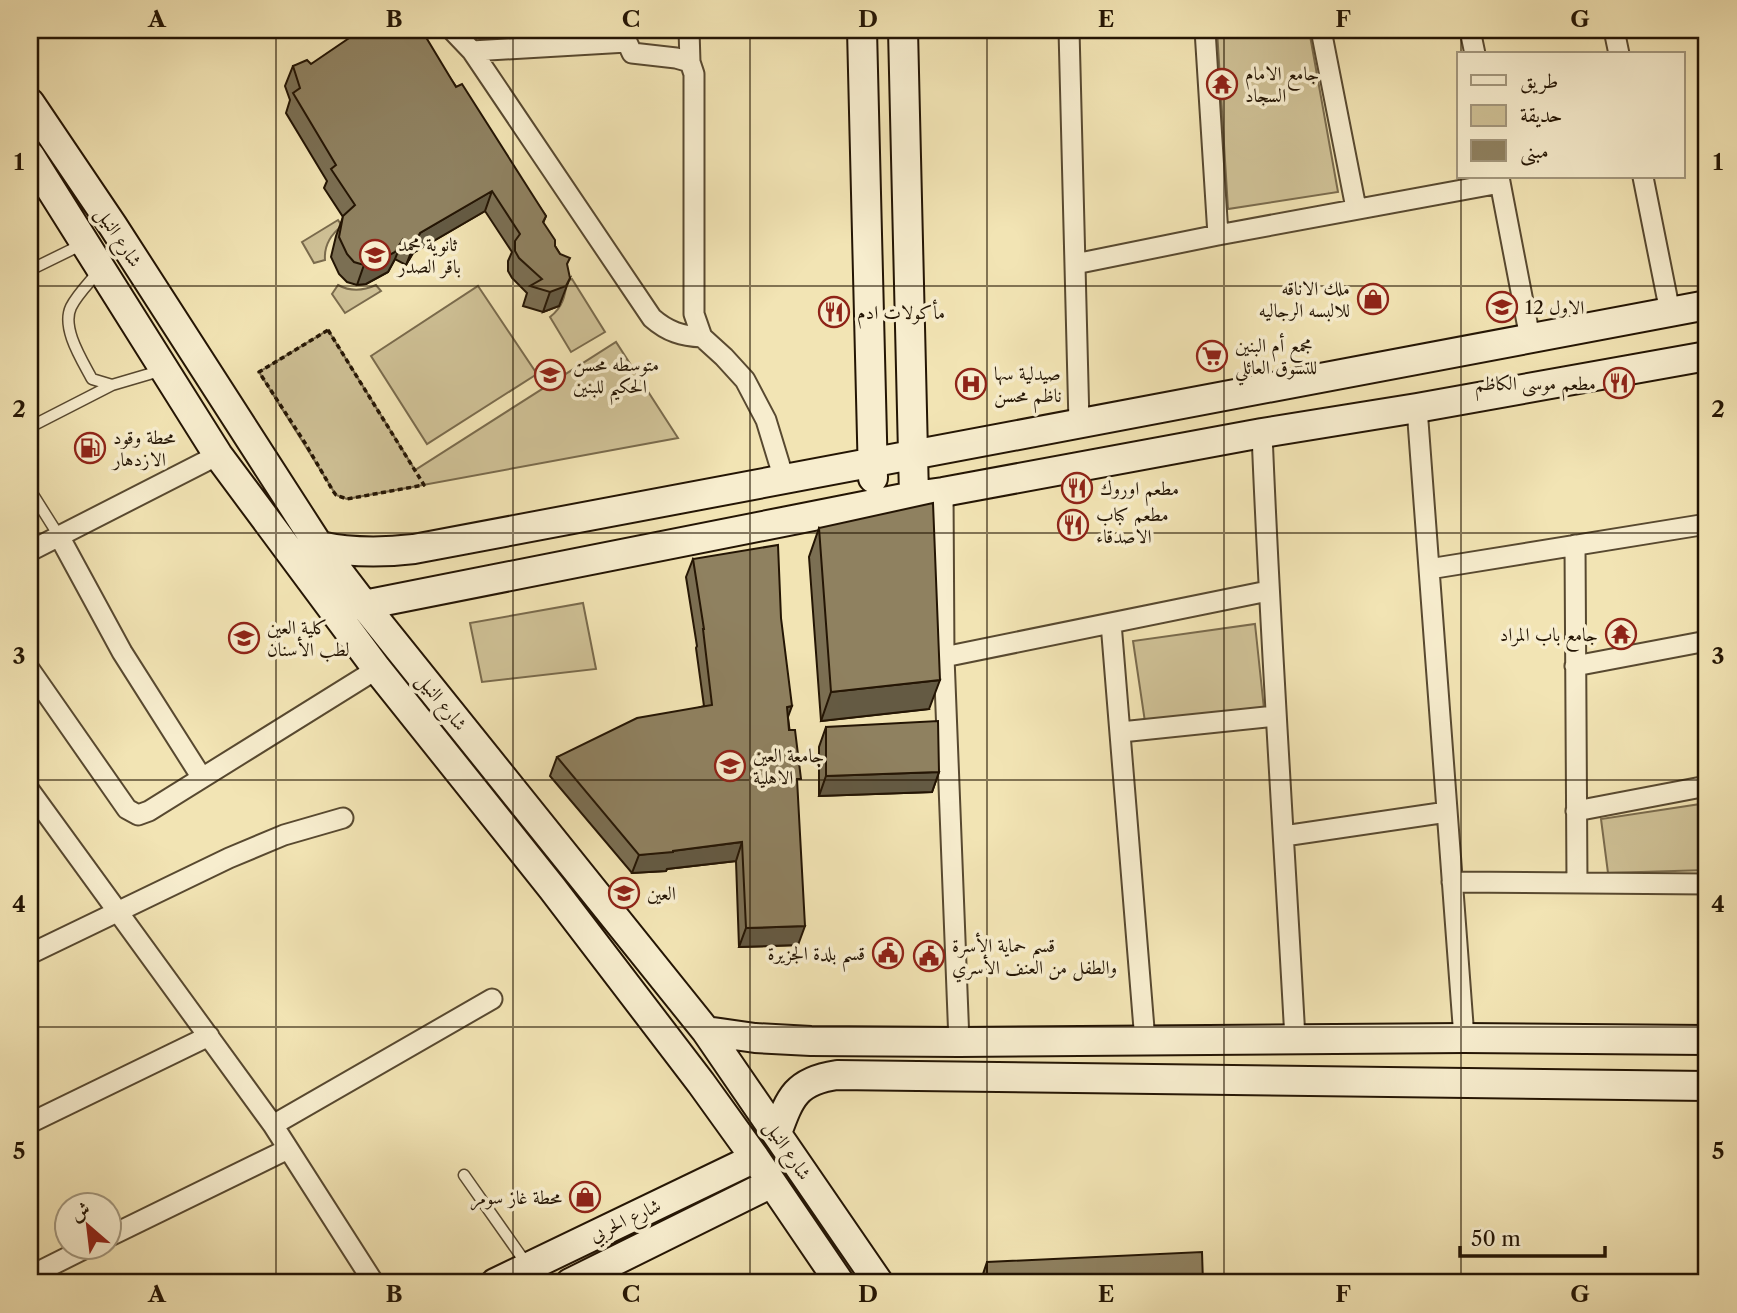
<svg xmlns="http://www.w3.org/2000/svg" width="1737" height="1313" viewBox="0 0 1737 1313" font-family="'Libre Caslon Text',Amiri,serif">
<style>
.green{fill:#cfc196;stroke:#7a6b4d;stroke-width:2}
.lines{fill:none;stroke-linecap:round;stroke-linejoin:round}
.lane-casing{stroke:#584930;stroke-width:13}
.street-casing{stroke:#584930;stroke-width:23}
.secondary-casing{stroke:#241504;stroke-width:32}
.path{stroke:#241504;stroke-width:3.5;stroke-dasharray:5 3.5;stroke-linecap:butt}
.lane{stroke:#f7edce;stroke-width:10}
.street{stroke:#f7edce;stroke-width:19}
.secondary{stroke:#f7edce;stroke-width:28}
.wall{fill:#7b6f53;stroke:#241504;stroke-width:2}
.shaded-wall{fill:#645a43;stroke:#241504;stroke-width:2}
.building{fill:#8f8160;stroke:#241504;stroke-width:2}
.grid{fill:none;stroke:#241504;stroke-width:2;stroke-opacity:0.55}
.labels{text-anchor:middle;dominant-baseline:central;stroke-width:7;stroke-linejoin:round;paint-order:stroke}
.poi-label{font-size:19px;fill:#241504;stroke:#f7edce;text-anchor:start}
.street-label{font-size:19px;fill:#241504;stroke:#f7edce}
.neatline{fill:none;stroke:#241504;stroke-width:2.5}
.grid-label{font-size:23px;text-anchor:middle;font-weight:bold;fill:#241504}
</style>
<rect width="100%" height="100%" fill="#f2e4b4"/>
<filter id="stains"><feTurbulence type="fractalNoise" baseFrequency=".00286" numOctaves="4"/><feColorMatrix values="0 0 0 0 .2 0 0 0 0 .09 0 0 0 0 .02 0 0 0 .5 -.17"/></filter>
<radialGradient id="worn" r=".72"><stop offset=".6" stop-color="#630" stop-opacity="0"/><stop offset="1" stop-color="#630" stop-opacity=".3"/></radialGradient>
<path class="green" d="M 1217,30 L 1309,30 L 1338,192 L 1228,209 Z
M 338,220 L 342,226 C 330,235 324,246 325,260 L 314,263 L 302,242 Z
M 572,279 L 605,332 L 571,352 L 550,317 C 563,307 565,296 567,281 Z
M 338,285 C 351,292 363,291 376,285 L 381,291 L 345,313 L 332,294 Z
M 478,286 L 537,374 L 427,444 L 371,356 Z
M 328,330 L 415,470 L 616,342 L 678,438 L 347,499 L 336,495 L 259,372 Z
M 583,603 L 596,669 L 482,682 L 470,623 Z
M 1255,624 L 1264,709 L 1145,722 L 1133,641 Z
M 1707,803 L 1707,870 L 1608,873 L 1601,819 Z"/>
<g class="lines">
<g class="lane-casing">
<path id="lane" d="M 30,270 L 83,244
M 98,272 C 89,283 77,295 71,307 C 61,328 82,360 92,379 L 112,385 L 163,370
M 30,427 L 112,385
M 30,490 L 59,536
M 464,1175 L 528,1266"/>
</g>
<g class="street-casing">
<path id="street" d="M 452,30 L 472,51 L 652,318 C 668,332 682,336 702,337
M 626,30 L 627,42 L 632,53 L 676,58 L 690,62 L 694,74 L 694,314 L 702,337 L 724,357 L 745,380 L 766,420 L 784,479
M 689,30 L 690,62
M 1069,30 L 1079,423
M 1205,30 L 1218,235
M 1321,30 L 1356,208
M 1470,30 L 1475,54
M 1614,30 L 1619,54
M 472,51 L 627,42
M 1499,177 L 1530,338
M 1643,177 L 1670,312
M 1075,264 L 1218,235 L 1500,183
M 1417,408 L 1464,1038
M 1262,433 C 1270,635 1284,837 1295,1039
M 943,492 L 944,657 L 959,1042
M 59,536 L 122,652 L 202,778
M 1575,545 L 1577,883
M 30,551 L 218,455
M 1429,569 L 1707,524
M 1111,623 L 1145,1041
M 944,657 L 1268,591
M 1575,666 L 1707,641
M 30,670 L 127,809 L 138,815 L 149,811 L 377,669
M 1121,732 L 1276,716
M 30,791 L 273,1125 L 374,1283
M 1576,811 L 1707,786
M 1284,836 L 1447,812
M 1452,882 L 1707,884
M 30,954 L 229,858 L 284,835 L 343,818
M 30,1123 L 209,1036
M 273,1125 L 492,999
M 108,1237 L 288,1149
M 30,1276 L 90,1246"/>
</g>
<g class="secondary-casing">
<path id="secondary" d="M 862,30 L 873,478
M 903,30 L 914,496
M 30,103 L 113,226 L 319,546 L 364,605 L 706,1031 L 879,1283
M 30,156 L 218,455 L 377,669 L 552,888 L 701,1083 L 755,1158 L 840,1283
M 319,546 C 351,553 381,553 414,549 L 1707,305
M 364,605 L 914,496 L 943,492 L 1262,433 L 1417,408 L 1707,356
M 706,1031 L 755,1038 L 811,1041 L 959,1042 L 1464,1038 L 1707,1040
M 777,1133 C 790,1097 796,1081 837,1075 L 1707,1086
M 495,1283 L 755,1158
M 570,1283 L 772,1183"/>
</g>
<path class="path" d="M 328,330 L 424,485 L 347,499 L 336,495 L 333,491 L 305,443 L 259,372 Z"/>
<use href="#lane" class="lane"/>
<use href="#street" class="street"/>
<use href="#secondary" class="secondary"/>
</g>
<path class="wall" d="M 421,36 L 546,216 L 543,223 L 555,246 L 567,265 L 562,298 L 559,306 L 543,312 L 523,306 L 527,293 L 512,278 L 508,271 L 508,261 L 512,252 L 485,211 L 413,253 L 406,265 L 395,259 L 388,272 L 366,284 L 357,285 L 347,282 L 339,274 L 331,257 L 336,236 L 343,217 L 324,188 L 327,181 L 286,113 L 290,100 L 285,86 L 293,66 L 311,64 Z
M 819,528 L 929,709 L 821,721 L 809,557 Z
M 693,559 L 788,718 L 797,787 L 798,945 L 739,947 L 736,861 L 667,869 L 666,871 L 632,873 L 550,776 L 557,757 L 704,706 L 696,648 L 697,646 L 686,577 Z
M 826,727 L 939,772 L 932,792 L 819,796 L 819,747 Z
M 987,1262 L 1203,1283 L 980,1283 Z"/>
<path class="shaded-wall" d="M 492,191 L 485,211 L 413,253 L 406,265 L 414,245 L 420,233 Z
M 403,239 L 395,259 L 388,272 L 366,284 L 357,285 L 364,265 Z
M 570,278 L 559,306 L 543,312 L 550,292 Z
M 940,680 L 929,709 L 821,721 L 831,692 Z
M 792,706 L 785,725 L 787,707 Z
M 939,772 L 932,792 L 819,796 L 826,776 Z
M 742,842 L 736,861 L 667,869 L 666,871 L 632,873 L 639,855 Z
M 805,926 L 798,945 L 739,947 L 746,928 Z"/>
<path class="building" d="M 361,30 L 417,30 L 421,36 L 424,34 L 456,87 L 462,84 L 546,216 L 543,222 L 555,240 L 555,246 L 560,254 L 570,258 L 567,264 L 570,278 L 566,286 L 550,292 L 530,286 L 542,279 L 519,258 L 515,251 L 515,241 L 520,234 L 492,191 L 420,233 L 414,245 L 403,239 L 395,252 L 373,264 L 364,265 L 354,262 L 347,254 L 339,237 L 343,216 L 355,205 L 331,169 L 336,165 L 293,93 L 300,88 L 293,66 L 307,60 L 311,64 Z
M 933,503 L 940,680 L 831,692 L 819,528 Z
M 778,545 L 781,618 L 792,706 L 787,707 L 789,730 L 795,730 L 801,779 L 797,779 L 805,926 L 746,928 L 742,842 L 673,851 L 673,852 L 639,855 L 557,757 L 637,718 L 712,705 L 703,629 L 704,629 L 693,559 Z
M 938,721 L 939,772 L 826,776 L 826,727 Z
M 1202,1252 L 1203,1283 L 987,1283 L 987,1262 Z"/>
<path class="grid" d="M 276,30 L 276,1283M 513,30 L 513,1283M 750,30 L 750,1283M 987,30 L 987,1283M 1224,30 L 1224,1283M 1461,30 L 1461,54M 1461,177 L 1461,1283M 30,286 L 1707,286M 30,533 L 1707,533M 30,780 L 1707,780M 30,1027 L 1707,1027"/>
<defs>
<g id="temple-ring" transform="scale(1.575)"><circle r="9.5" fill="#f7edce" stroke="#8f2418" stroke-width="1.5"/><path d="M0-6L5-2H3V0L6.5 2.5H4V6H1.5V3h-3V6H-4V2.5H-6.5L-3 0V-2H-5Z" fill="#8f2418"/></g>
<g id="school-ring" transform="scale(1.575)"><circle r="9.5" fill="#f7edce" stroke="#8f2418" stroke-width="1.5"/><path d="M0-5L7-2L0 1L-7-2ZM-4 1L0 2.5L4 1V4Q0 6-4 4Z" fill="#8f2418"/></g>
<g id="shop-ring" transform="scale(1.575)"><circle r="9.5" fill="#f7edce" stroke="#8f2418" stroke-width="1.5"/><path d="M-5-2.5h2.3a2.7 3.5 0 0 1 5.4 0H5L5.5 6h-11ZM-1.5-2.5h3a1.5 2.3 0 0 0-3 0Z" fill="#8f2418"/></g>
<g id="restaurant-ring" transform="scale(1.575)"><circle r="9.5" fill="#f7edce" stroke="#8f2418" stroke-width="1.5"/><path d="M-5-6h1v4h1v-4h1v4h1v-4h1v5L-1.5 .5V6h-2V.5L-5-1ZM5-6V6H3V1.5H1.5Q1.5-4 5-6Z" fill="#8f2418"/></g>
<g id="supermarket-ring" transform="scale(1.575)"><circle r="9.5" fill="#f7edce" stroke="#8f2418" stroke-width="1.5"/><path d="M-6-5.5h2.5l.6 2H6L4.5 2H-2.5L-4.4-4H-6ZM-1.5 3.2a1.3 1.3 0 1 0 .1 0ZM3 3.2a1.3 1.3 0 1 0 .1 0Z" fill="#8f2418"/></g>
<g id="hospital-ring" transform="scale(1.575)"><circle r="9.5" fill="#f7edce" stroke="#8f2418" stroke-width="1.5"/><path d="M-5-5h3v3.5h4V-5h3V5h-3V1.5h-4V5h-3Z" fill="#8f2418"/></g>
<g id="fuel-ring" transform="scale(1.575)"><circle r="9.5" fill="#f7edce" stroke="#8f2418" stroke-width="1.5"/><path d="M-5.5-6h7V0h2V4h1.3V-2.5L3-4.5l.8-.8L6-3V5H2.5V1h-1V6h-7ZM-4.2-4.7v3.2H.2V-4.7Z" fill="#8f2418"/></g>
<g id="university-ring" transform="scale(1.575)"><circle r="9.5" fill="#f7edce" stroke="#8f2418" stroke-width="1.5"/><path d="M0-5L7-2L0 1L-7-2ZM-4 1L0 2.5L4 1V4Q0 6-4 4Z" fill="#8f2418"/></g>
<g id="civic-ring" transform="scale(1.575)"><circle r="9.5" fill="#f7edce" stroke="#8f2418" stroke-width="1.5"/><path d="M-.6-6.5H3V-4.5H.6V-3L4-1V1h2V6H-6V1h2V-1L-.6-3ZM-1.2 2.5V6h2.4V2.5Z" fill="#8f2418"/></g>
</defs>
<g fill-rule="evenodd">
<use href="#temple-ring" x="1222" y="84"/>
<use href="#school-ring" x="375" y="255"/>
<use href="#shop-ring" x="1373" y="299"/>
<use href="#school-ring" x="1502" y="307"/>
<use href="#restaurant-ring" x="834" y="312"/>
<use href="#supermarket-ring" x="1212" y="356"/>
<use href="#school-ring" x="550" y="375"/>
<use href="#restaurant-ring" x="1619" y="383"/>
<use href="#hospital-ring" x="971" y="384"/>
<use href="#fuel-ring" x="90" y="448"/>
<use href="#restaurant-ring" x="1077" y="488"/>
<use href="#restaurant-ring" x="1073" y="525"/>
<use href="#temple-ring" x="1621" y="634"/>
<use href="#university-ring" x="244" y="638"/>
<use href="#university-ring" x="730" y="766"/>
<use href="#university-ring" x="624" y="893"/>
<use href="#civic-ring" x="888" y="953"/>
<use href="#civic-ring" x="929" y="956"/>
<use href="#shop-ring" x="585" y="1197"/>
</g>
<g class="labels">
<g class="poi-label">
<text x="1245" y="73">جامع الامام<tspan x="1245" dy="22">السجاد</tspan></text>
<text x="398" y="244">ثانوية محمد<tspan x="398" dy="22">باقر الصدر</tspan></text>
<text x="1350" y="288" text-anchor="end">ملك الاناقه<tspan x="1350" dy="22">للالبسه الرجاليه</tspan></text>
<text x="1525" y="307">الاول 12</text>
<text x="857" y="312">مأكولات ادم</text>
<text x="1235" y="345">مجمع أم البنين<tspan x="1235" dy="22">للتسوق العائلي</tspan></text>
<text x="573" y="364">متوسطه محسن<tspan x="573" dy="22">الحكيم للبنين</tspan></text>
<text x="994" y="373">صيدلية سها<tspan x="994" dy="22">ناظم محسن</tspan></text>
<text x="1596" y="383" text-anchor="end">مطعم موسى الكاظم</text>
<text x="113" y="437">محطة وقود<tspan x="113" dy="22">الازدهار</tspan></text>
<text x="1100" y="488">مطعم اوروك</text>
<text x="1096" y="514">مطعم كباب<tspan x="1096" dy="22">الاصدقاء</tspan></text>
<text x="267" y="627">كلية العين<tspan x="267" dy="22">لطب الأسنان</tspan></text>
<text x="1598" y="634" text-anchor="end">جامع باب المراد</text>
<text x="753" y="755">جامعة العين<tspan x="753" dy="22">الاهلية</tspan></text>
<text x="647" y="893">العين</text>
<text x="952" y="945">قسم حماية الأسرة<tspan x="952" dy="22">والطفل من العنف الأسري</tspan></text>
<text x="865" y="953" text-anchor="end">قسم بلدة الجزيرة</text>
<text x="562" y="1197" text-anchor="end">محطة غاز سومر</text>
</g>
<g class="street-label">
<text transform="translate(119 237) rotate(57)">شارع النيل</text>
<text transform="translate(442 702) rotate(51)">شارع النيل</text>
<text transform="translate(788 1150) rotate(56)">شارع النيل</text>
<text transform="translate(625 1220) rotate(-25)">شارع الحربي</text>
</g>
</g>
<rect width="1737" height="1313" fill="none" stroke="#f2e4b4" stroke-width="77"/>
<rect x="1457" y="52" width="228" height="126" fill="#f7edce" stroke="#a3977d" stroke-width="2"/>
<rect x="1471" y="75" width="35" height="10" fill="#f7edce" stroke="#a3977d" stroke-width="2"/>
<text x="1520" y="88" font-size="21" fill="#241504">طريق</text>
<rect x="1471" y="105" width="35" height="21" fill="#cfc196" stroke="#a3977d" stroke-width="2"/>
<text x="1520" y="122" font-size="21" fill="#241504">حديقة</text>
<rect x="1471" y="140" width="35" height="21" fill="#8f8160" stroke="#a3977d" stroke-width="2"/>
<text x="1520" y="158" font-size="21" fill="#241504">مبنى</text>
<g transform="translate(88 1226) rotate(332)"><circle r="33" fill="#f7edce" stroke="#a3977d" stroke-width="2"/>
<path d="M0-5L12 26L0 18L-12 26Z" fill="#8f2418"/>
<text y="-10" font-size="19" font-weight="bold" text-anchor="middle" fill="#241504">ش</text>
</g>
<path d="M1460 1246v10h145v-10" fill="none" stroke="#241504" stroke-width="3.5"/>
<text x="1471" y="1246" font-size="21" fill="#241504" stroke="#f7edce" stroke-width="5" paint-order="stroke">50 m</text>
<rect x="38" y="38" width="1660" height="1236" class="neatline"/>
<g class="grid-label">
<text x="157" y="27">A</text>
<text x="394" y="27">B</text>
<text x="631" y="27">C</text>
<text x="868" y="27">D</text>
<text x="1106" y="27">E</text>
<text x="1343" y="27">F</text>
<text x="1580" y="27">G</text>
<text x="19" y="170">1</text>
<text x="1718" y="170">1</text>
<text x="19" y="417">2</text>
<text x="1718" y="417">2</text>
<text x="19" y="664">3</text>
<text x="1718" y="664">3</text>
<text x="19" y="912">4</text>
<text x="1718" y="912">4</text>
<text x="19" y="1159">5</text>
<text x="1718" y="1159">5</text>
<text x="157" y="1302">A</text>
<text x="394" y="1302">B</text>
<text x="631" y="1302">C</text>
<text x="868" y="1302">D</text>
<text x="1106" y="1302">E</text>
<text x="1343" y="1302">F</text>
<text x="1580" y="1302">G</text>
</g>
<rect width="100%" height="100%" filter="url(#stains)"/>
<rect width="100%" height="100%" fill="url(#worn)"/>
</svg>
